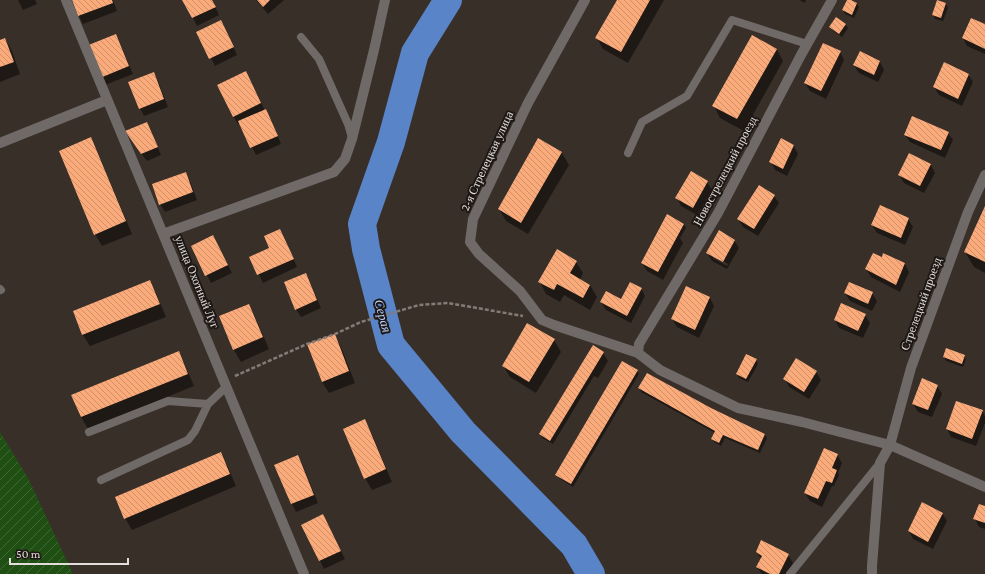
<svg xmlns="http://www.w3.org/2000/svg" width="985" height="574" viewBox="0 0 985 574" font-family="'Crimson Pro',serif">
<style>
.garden{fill:url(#garden-furrows)}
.shadow{fill:#0007;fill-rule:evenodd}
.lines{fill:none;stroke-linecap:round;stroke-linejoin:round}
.river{stroke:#5984c8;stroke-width:28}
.building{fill:url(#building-back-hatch)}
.path{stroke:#847b76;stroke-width:2.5;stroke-dasharray:4 2;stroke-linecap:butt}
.service{stroke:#6f6967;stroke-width:8}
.minor{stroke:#6f6967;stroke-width:10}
.labels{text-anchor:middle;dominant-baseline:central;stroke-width:4;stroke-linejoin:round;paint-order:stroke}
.street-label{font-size:12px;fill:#e4ddd9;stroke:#1d1815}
.water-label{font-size:13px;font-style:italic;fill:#bad2f7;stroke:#1d1815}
</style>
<defs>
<pattern id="garden-furrows" width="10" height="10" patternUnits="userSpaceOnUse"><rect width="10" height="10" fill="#1f4f12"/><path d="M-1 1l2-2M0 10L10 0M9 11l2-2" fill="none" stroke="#3f6834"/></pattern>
<pattern id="building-back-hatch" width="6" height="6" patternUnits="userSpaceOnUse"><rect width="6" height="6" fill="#fbaa7a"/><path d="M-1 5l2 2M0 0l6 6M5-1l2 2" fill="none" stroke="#cd906c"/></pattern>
</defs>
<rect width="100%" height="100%" fill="#392f29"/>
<path class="garden" d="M 0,432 L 28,478 L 73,574 L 0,574 Z"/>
<path class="shadow" d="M 18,0 L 35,0 L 37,4 L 23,10 Z
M 73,0 L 113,0 L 117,11 L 83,24 L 79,16 Z
M 184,0 L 212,0 L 219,15 L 197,26 Z
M 256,0 L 284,0 L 268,14 Z
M 618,0 L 664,0 L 628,63 L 603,49 L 597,38 Z
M 799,0 L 806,0 L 805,3 Z
M 848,0 L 857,4 L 859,7 L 854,18 L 845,14 L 843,10 Z
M 946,4 L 948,8 L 943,21 L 935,19 L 933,15 Z
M 836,18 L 846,25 L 848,28 L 842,37 L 832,30 L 830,27 Z
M 985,25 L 985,54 L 967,46 L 963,38 Z
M 225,29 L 237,55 L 215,66 L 198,32 Z
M 116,35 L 120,43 L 133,74 L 105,85 L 101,77 Z
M 5,39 L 12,51 L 20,74 L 0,82 L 0,41 Z
M 777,50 L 783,61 L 744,131 L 720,118 L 714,106 Z
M 840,52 L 844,60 L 826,99 L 810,91 L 805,83 Z
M 860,53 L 880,62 L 884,70 L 878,82 L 859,73 L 854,65 Z
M 153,73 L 158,81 L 168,107 L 144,116 L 140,108 Z
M 968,74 L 973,82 L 962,106 L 939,95 L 934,87 Z
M 250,80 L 265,111 L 270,118 L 281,144 L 256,155 L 240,123 L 238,124 L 233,116 Z
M 146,123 L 151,131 L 161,155 L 147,161 L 131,140 L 126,132 Z
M 948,133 L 953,140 L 945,158 L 910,142 L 905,135 Z
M 90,139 L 97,151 L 132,234 L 102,246 L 95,234 Z
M 539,140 L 562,153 L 569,165 L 528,234 L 506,221 L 499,209 Z
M 794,146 L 798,154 L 787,176 L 775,170 L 771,162 Z
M 910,154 L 931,165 L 935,173 L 924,193 L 904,183 L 899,175 Z
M 185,173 L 190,181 L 197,200 L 165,212 L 160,204 Z
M 707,182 L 712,190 L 697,215 L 681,206 L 677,198 Z
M 774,196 L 779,203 L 758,236 L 743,227 L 738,219 Z
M 985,209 L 985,273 L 974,267 L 965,252 Z
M 908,219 L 913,227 L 905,245 L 877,233 L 872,225 Z
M 684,224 L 686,228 L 680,238 L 683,243 L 663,280 L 647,271 L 642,263 Z
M 280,230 L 284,238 L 297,267 L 263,283 L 251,257 L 270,248 Z
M 213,236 L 232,273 L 211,283 L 192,246 Z
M 734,240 L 739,248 L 727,269 L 712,261 L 707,253 ZM 713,255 L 728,264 L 727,266 L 713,258 Z
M 882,258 L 905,264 L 909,272 L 900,292 L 871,277 L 866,269 Z
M 576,262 L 583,273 L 580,280 L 590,285 L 597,297 L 590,310 L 564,295 L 560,302 L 546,294 L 540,282 Z
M 305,274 L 310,282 L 321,308 L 301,317 L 296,309 Z
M 149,281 L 156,293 L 166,317 L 90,346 L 83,335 L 74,311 Z
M 641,288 L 645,296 L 631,323 L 606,310 L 601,302 L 621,300 Z
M 845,293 L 872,293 L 877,301 L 872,311 L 850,301 Z
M 710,298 L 714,306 L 699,338 L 677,327 L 672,319 Z
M 248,305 L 255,317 L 269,349 L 241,362 L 234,350 L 220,317 Z
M 865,315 L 870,323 L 863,338 L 839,328 L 835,320 Z
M 335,335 L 341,347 L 355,383 L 329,393 L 322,382 Z
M 554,340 L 561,352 L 536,393 L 510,377 L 503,366 Z
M 179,353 L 185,365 L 194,386 L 88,429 L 81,417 L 73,395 Z
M 603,353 L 608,361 L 598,378 L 594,376 L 553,444 L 542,438 L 540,434 Z
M 964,356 L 966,359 L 963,367 L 946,361 L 944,357 Z
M 756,360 L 758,364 L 748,382 L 739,378 L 737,374 Z
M 637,371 L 639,374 L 573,487 L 559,478 L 557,475 Z
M 816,372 L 821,380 L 809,399 L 789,387 L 785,379 Z
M 937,386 L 942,394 L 932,417 L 918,412 L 913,404 Z
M 639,388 L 710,409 L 765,435 L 767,438 L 760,453 L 725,438 L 721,446 L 714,442 L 712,439 L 715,433 L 641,392 Z
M 982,411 L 985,416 L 985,423 L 976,446 L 951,437 L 947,429 Z
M 364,421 L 371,432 L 392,482 L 372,490 L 365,478 Z
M 220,453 L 227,465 L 236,486 L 132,530 L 125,518 Z
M 837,455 L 842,463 L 838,473 L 839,475 L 834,486 L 832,486 L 822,507 L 810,501 L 805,493 Z
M 302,464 L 318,503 L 296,512 L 292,504 L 276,465 Z
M 923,503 L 942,513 L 947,521 L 933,549 L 913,539 L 909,531 Z
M 985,508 L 985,529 L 979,527 L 975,519 Z
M 327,523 L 345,559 L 324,569 L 303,525 Z
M 757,552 L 788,555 L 793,563 L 787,574 L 762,574 L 757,567 L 762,558 L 759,556 Z"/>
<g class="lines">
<path class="river" d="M 448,0 L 415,53 L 391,142 L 362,224 L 366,249 L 391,345 L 463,432 L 574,545 L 591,574"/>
</g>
<path class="building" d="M 72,0 L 112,0 L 113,3 L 78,16 Z
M 182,0 L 212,0 L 216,7 L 192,18 Z
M 257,0 L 270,0 L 263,7 Z
M 617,0 L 650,0 L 621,52 L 595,38 Z
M 847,0 L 851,0 L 857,3 L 852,15 L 842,10 Z
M 937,0 L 946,3 L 941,18 L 932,15 Z
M 836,17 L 846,24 L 839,34 L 829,27 Z
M 971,18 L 985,24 L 985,49 L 962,38 Z
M 221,20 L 234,47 L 209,59 L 196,32 Z
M 116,34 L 129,66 L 100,78 L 86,46 Z
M 752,35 L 777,49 L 737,119 L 712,106 Z
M 5,38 L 14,62 L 0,67 L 0,40 Z
M 823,43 L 841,51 L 821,91 L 804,83 Z
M 860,51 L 880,61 L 874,75 L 853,65 Z
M 944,62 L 969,74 L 958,99 L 933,87 Z
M 246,71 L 261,103 L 233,117 L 217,85 Z
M 154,72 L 164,99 L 139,109 L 128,82 Z
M 266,109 L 278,136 L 250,148 L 238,121 Z
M 912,116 L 949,132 L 941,150 L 904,135 Z
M 147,122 L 158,147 L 141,154 L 125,131 Z
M 91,137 L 126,221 L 94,235 L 59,151 Z
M 538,138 L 562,152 L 521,223 L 498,209 Z
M 781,138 L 794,145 L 783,169 L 769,162 Z
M 909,153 L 931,164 L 920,186 L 898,175 Z
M 691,171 L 708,181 L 693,208 L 675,198 Z
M 186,172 L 193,192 L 159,205 L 152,184 Z
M 759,185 L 775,195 L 754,229 L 737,219 Z
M 880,205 L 909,218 L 901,238 L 871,225 Z
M 985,206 L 985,262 L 964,252 Z
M 667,214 L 684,224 L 658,272 L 641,263 Z
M 280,229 L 294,259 L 257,275 L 249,257 L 269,248 L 264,236 Z
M 719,230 L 735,240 L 723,262 L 706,253 Z
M 213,235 L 228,265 L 205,276 L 191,246 Z
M 557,249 L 577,261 L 570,273 L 590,285 L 583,298 L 557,284 L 554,290 L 538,282 Z
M 873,253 L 882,257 L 883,253 L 905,263 L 896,285 L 865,269 Z
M 306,273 L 317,300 L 295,310 L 284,282 Z
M 150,280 L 160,304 L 82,335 L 73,311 Z
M 630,282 L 642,288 L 627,316 L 600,302 L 606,291 L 621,299 Z
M 849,282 L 873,292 L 868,304 L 844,293 Z
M 686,286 L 710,297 L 695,330 L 671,319 Z
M 841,303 L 866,314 L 858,331 L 834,320 Z
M 249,304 L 263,337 L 233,350 L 219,316 Z
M 527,323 L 555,339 L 529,382 L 502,366 Z
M 335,334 L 349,371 L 322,382 L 307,344 Z
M 593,345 L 604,352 L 550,441 L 539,434 Z
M 946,348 L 965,355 L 962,364 L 943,357 Z
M 179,351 L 188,374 L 81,417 L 71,395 Z
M 746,354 L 757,359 L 746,379 L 736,374 Z
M 796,358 L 817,371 L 804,392 L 783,379 Z
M 622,361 L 638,370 L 571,484 L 555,475 Z
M 647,373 L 711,408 L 765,434 L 758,450 L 723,435 L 719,443 L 711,439 L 715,431 L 638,388 Z
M 922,378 L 938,385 L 928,410 L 912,404 Z
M 956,401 L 983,410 L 972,439 L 946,429 Z
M 365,419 L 386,469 L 364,479 L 343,429 Z
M 824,448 L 838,454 L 832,468 L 837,470 L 832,483 L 826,481 L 818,499 L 804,493 Z
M 221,452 L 230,474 L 124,519 L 115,497 Z
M 298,455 L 314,495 L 291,504 L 274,465 Z
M 922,502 L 943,513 L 928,542 L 908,531 Z
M 979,504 L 985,506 L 985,523 L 973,519 Z
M 323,514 L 341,551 L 319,561 L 301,525 Z
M 761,540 L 789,554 L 779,574 L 770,574 L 756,567 L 762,556 L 756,552 Z"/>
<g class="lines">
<path class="path" d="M 235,376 L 307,344 L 335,334 L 361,322 L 419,305 L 448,303 L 523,316"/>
<path class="service" d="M 301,37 L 319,59 L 348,124 L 352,138
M 628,153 L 642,122 L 687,96 L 732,20 L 807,44
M 0,289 L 1,290
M 89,432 L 168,401 L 208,404
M 101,480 L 188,440 L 195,431 L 208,404 L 226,387
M 790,574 L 880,463"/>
<path class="minor" d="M 66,0 L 304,574
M 585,0 L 528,103 L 473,219 L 470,242 L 479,254 L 520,291 L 542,320 L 554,325 L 638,353 L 660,370 L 738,408 L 802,422 L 890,445 L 985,487
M 0,143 L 107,100
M 163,234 L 334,172 L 345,159 L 352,139 L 374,50 L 385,0
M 638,353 L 639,344 L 718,213 L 801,55 L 832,0
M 872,574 L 872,566 L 880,463 L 890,445 L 911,368 L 968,212 L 985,175"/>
</g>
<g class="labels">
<g class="street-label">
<text transform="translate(487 161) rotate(-65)">2-я Стрелецкая улица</text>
<text transform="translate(725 171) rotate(-62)">Новострелецкий проезд</text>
<text transform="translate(197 282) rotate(68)">улица Охотный Луг</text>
<text transform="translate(921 304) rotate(-70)">Стрелецкий проезд</text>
</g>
<g class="water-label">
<text transform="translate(383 316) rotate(75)">Серая</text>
</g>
</g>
<path d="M10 558v6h118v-6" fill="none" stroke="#e4ddd9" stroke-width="2"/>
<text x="16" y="558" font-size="12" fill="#e4ddd9" stroke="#1d1815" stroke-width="3" paint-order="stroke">50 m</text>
</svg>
